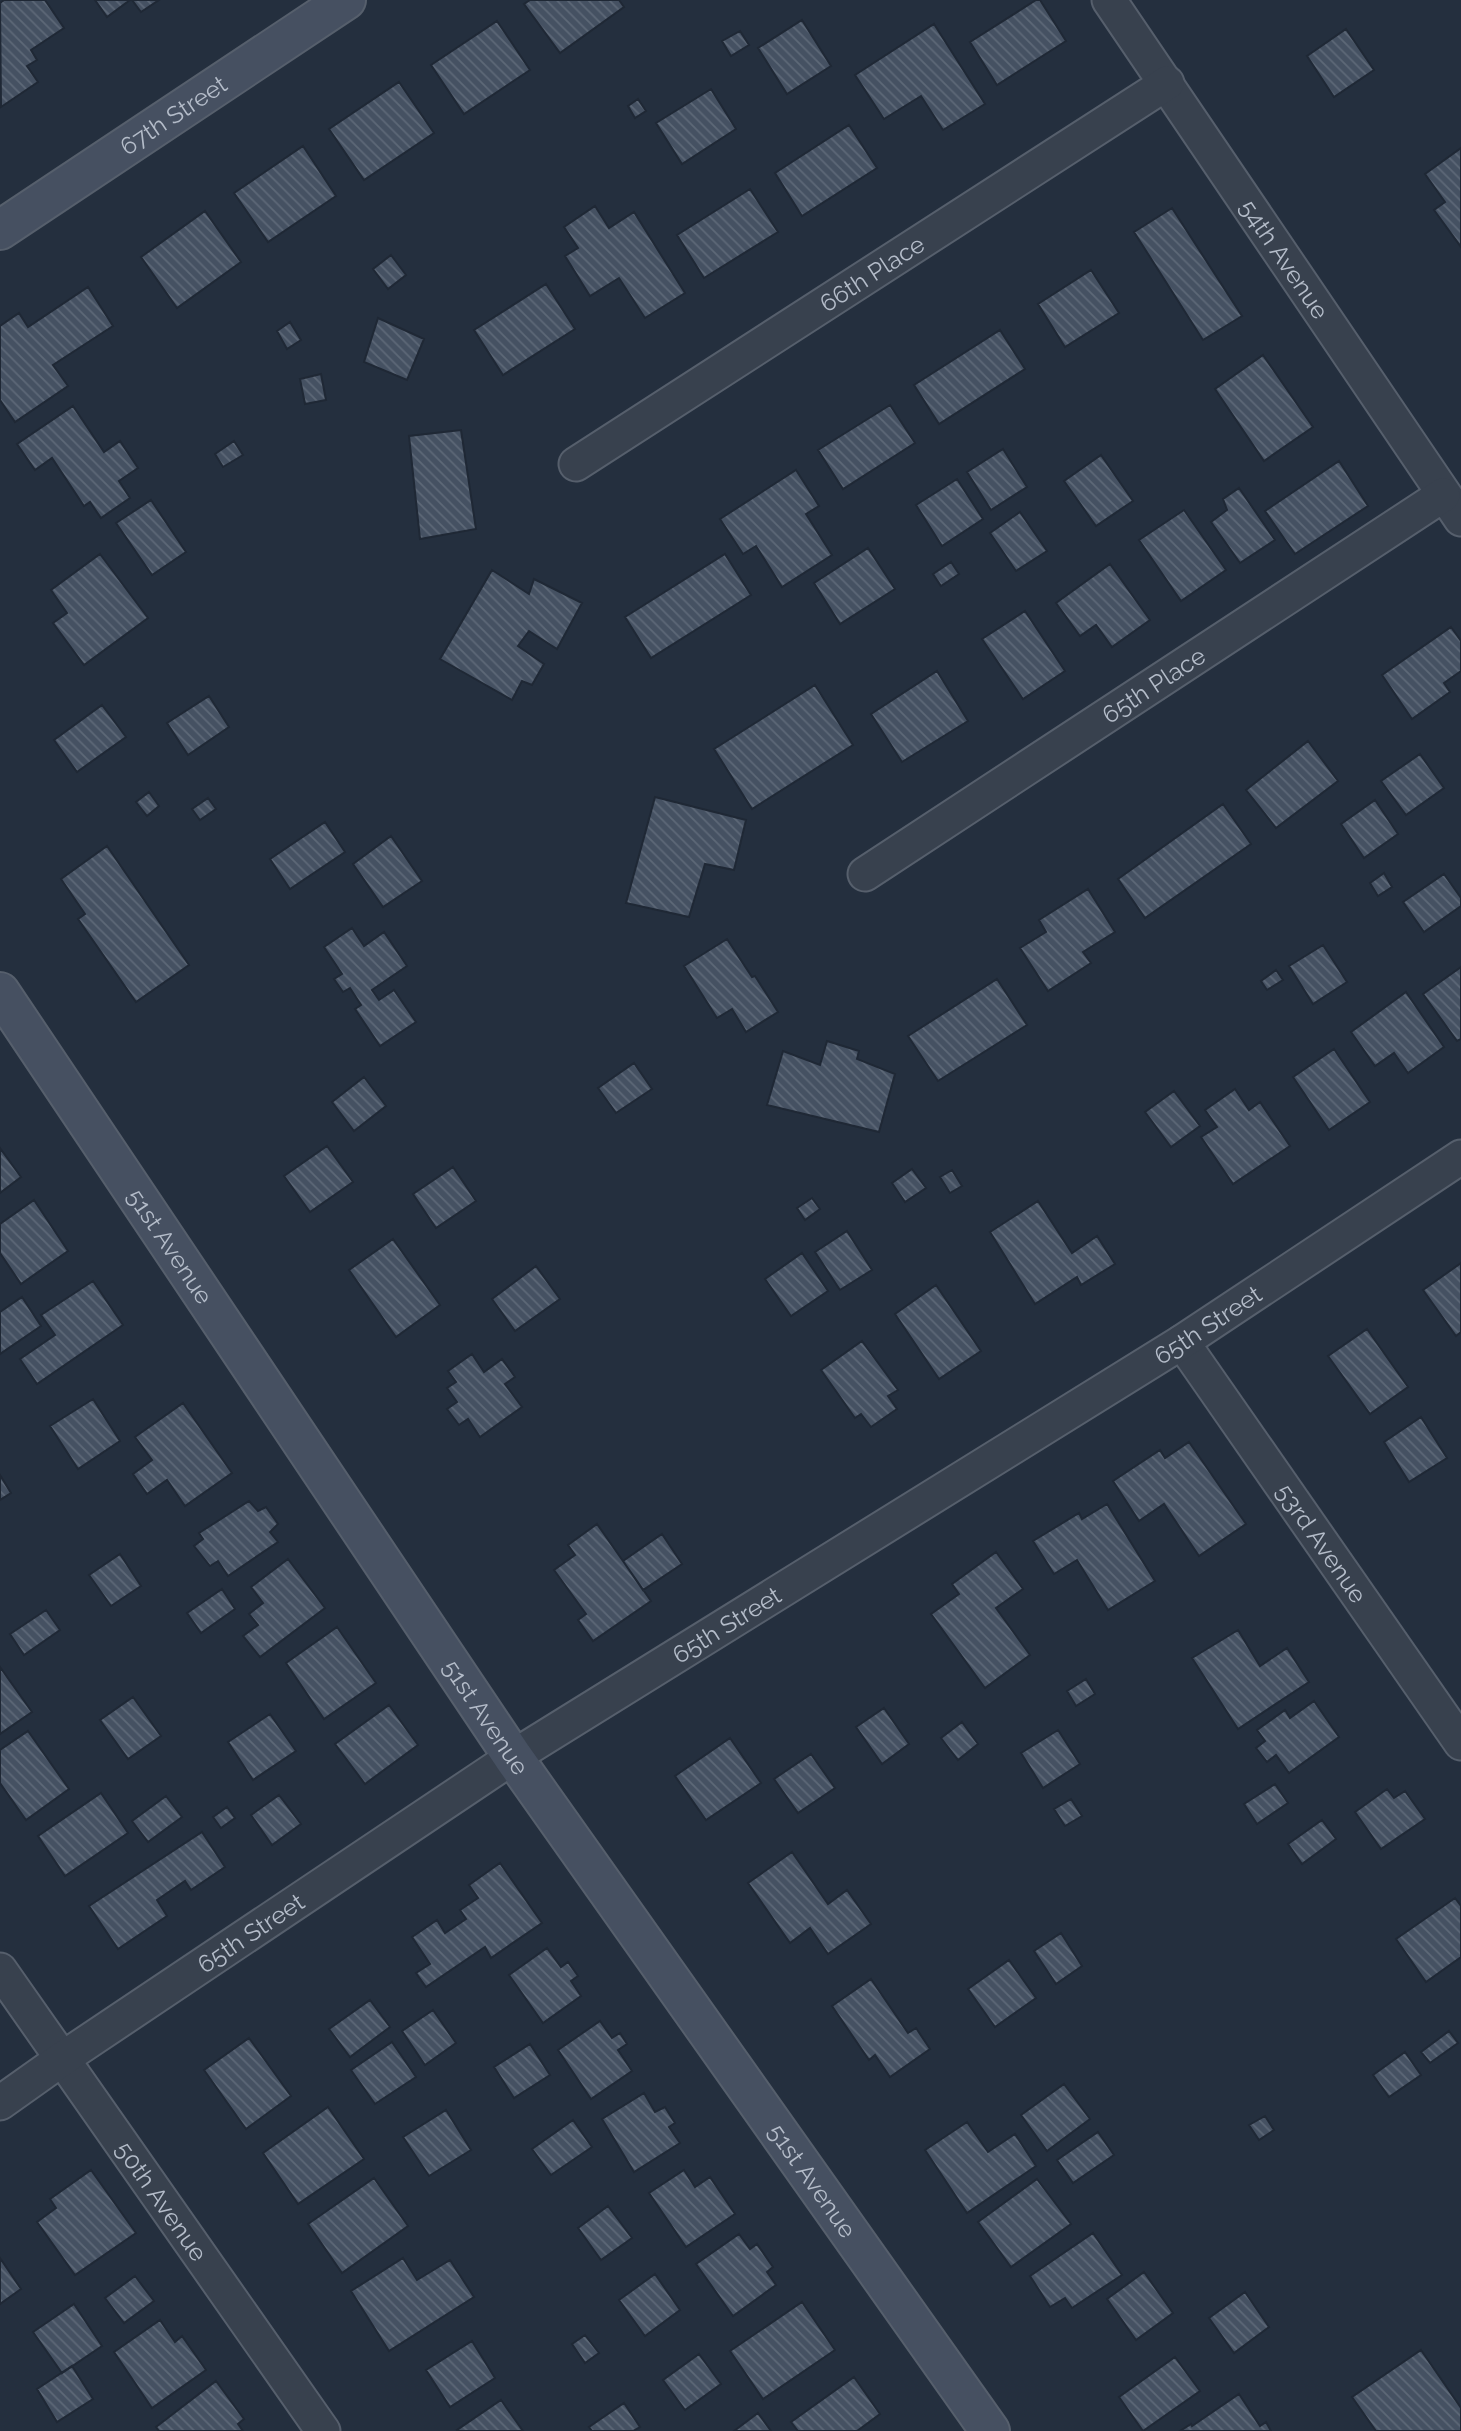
<svg xmlns="http://www.w3.org/2000/svg" width="1461" height="2431" viewBox="0 0 1461 2431" font-family="Raleway,sans-serif">
<style>
.building{fill:url(#building-back-hatch);stroke:#1f2835;stroke-width:2}
.lines{fill:none;stroke-linecap:round;stroke-linejoin:round}
.street-casing{stroke:#565f6c;stroke-width:37}
.secondary-casing{stroke:#565f6c;stroke-width:42}
.street{stroke:#38414e;stroke-width:33}
.secondary{stroke:#465061;stroke-width:38}
.labels{text-anchor:middle;dominant-baseline:central;stroke-width:7;stroke-linejoin:round;paint-order:stroke}
.street-label{font-size:24px;fill:#b4bcc9;stroke:#1d2633}
</style>
<defs>
<pattern id="building-back-hatch" width="6" height="6" patternUnits="userSpaceOnUse" patternTransform="scale(1.75)"><rect width="6" height="6" fill="#455162"/><path d="M-1 5l2 2M0 0l6 6M5-1l2 2" fill="none" stroke="#5d6877"/></pattern>
</defs>
<rect width="100%" height="100%" fill="#242f3e"/>
<path class="building" d="M 4,0 L 45,0 L 64,28 L 31,50 L 37,60 L 27,66 L 38,82 L 1,107 L 0,3 Z
M 95,0 L 130,0 L 107,17 Z
M 132,0 L 159,0 L 141,12 Z
M 530,0 L 619,0 L 624,7 L 560,53 L 524,4 Z
M 1036,0 L 1040,0 L 1066,41 L 997,85 L 970,42 Z
M 802,20 L 831,66 L 787,94 L 758,48 Z
M 497,21 L 530,70 L 464,114 L 431,65 Z
M 934,24 L 985,104 L 943,130 L 921,96 L 884,119 L 855,75 Z
M 1346,29 L 1374,70 L 1334,97 L 1307,56 Z
M 740,31 L 749,45 L 731,56 L 722,41 Z
M 399,82 L 434,133 L 364,180 L 329,129 Z
M 711,89 L 736,129 L 682,164 L 656,123 Z
M 638,99 L 646,111 L 635,118 L 628,106 Z
M 849,125 L 877,168 L 802,216 L 775,173 Z
M 303,146 L 336,196 L 268,242 L 234,193 Z
M 1461,148 L 1461,247 L 1434,210 L 1445,202 L 1425,174 Z
M 750,189 L 778,232 L 704,278 L 677,235 Z
M 595,206 L 609,228 L 634,212 L 685,293 L 645,318 L 619,278 L 590,296 L 565,256 L 578,248 L 564,227 Z
M 1172,208 L 1242,316 L 1203,340 L 1134,232 Z
M 205,211 L 241,262 L 177,308 L 141,257 Z
M 391,255 L 406,275 L 388,289 L 373,269 Z
M 1091,270 L 1119,313 L 1065,347 L 1038,304 Z
M 546,284 L 575,329 L 503,375 L 474,330 Z
M 88,287 L 113,326 L 53,365 L 68,386 L 15,422 L 0,400 L 0,326 L 19,313 L 28,327 Z
M 378,318 L 424,339 L 407,380 L 364,362 Z
M 290,322 L 301,340 L 287,349 L 277,331 Z
M 1000,330 L 1025,369 L 939,424 L 914,385 Z
M 1263,355 L 1313,427 L 1264,461 L 1215,389 Z
M 321,374 L 326,400 L 305,404 L 300,379 Z
M 890,405 L 915,443 L 843,489 L 818,450 Z
M 73,406 L 104,452 L 120,441 L 138,468 L 119,481 L 130,498 L 101,518 L 90,502 L 84,506 L 52,458 L 35,470 L 17,444 Z
M 461,430 L 476,529 L 420,539 L 409,436 Z
M 234,441 L 243,455 L 223,467 L 215,454 Z
M 1003,449 L 1027,487 L 991,510 L 967,472 Z
M 1101,455 L 1133,501 L 1096,526 L 1064,481 Z
M 1339,461 L 1368,506 L 1295,554 L 1265,511 Z
M 796,470 L 819,506 L 806,514 L 832,555 L 782,587 L 756,546 L 743,554 L 720,519 Z
M 957,479 L 983,519 L 942,546 L 916,505 Z
M 1239,488 L 1275,540 L 1240,563 L 1211,522 L 1227,510 L 1223,499 Z
M 151,500 L 186,552 L 152,575 L 116,523 Z
M 1184,510 L 1226,570 L 1181,601 L 1139,540 Z
M 1020,512 L 1047,551 L 1016,571 L 990,533 Z
M 868,548 L 895,589 L 840,624 L 814,583 Z
M 100,554 L 148,618 L 84,665 L 53,623 L 67,613 L 51,590 Z
M 725,554 L 751,595 L 651,658 L 625,617 Z
M 951,562 L 959,574 L 941,586 L 933,574 Z
M 1110,564 L 1150,620 L 1112,647 L 1096,625 L 1080,636 L 1056,603 Z
M 492,570 L 529,594 L 534,579 L 582,603 L 557,649 L 529,631 L 518,646 L 544,664 L 532,685 L 522,681 L 512,700 L 440,659 Z
M 1025,611 L 1065,671 L 1023,699 L 982,639 Z
M 1451,627 L 1461,641 L 1461,671 L 1444,683 L 1450,692 L 1412,719 L 1382,675 Z
M 937,671 L 968,721 L 902,762 L 871,714 Z
M 815,685 L 853,745 L 752,809 L 714,749 Z
M 209,696 L 229,727 L 188,755 L 167,723 Z
M 102,705 L 126,737 L 77,772 L 54,740 Z
M 1308,741 L 1338,781 L 1276,828 L 1246,790 Z
M 1420,754 L 1444,788 L 1406,815 L 1381,781 Z
M 149,792 L 159,806 L 147,816 L 136,802 Z
M 655,797 L 746,820 L 734,870 L 705,864 L 689,917 L 626,903 Z
M 208,798 L 216,809 L 200,820 L 192,809 Z
M 1375,800 L 1398,834 L 1364,858 L 1341,824 Z
M 1223,804 L 1251,844 L 1145,918 L 1118,879 Z
M 325,822 L 345,852 L 290,889 L 270,859 Z
M 391,836 L 422,881 L 383,907 L 353,864 Z
M 107,846 L 189,965 L 136,1002 L 78,919 L 85,914 L 61,879 Z
M 1384,873 L 1392,887 L 1378,896 L 1370,883 Z
M 1444,874 L 1461,898 L 1461,906 L 1424,932 L 1403,902 Z
M 1088,889 L 1115,932 L 1083,952 L 1091,963 L 1048,991 L 1020,948 L 1046,932 L 1039,920 Z
M 352,928 L 364,946 L 384,932 L 407,966 L 372,990 L 379,1000 L 394,990 L 416,1022 L 380,1046 L 355,1009 L 361,1005 L 350,988 L 343,992 L 334,979 L 342,974 L 324,947 Z
M 727,939 L 752,977 L 755,976 L 778,1012 L 746,1032 L 732,1009 L 717,1018 L 684,966 Z
M 1323,945 L 1347,982 L 1313,1004 L 1289,966 Z
M 1461,967 L 1461,1039 L 1457,1041 L 1423,994 Z
M 1276,970 L 1283,980 L 1267,990 L 1261,981 Z
M 997,979 L 1027,1025 L 938,1081 L 908,1036 Z
M 1406,992 L 1444,1047 L 1408,1073 L 1394,1053 L 1375,1066 L 1351,1032 Z
M 827,1041 L 859,1051 L 857,1059 L 895,1074 L 879,1132 L 767,1105 L 783,1051 L 820,1065 Z
M 1334,1049 L 1370,1102 L 1329,1130 L 1293,1077 Z
M 634,1063 L 652,1089 L 616,1113 L 598,1088 Z
M 364,1077 L 386,1106 L 354,1131 L 332,1102 Z
M 1235,1089 L 1249,1110 L 1260,1102 L 1290,1146 L 1233,1184 L 1201,1137 L 1217,1127 L 1205,1110 Z
M 1174,1091 L 1200,1126 L 1171,1147 L 1145,1112 Z
M 327,1146 L 353,1182 L 310,1212 L 284,1176 Z
M 0,1148 L 21,1177 L 0,1193 Z
M 453,1167 L 476,1201 L 436,1228 L 413,1194 Z
M 912,1169 L 926,1188 L 905,1202 L 892,1183 Z
M 952,1170 L 962,1186 L 950,1193 L 940,1177 Z
M 812,1198 L 820,1209 L 805,1220 L 797,1208 Z
M 34,1200 L 68,1251 L 21,1284 L 0,1253 L 0,1224 Z
M 1038,1201 L 1072,1253 L 1097,1236 L 1115,1264 L 1081,1285 L 1077,1277 L 1035,1304 L 990,1232 Z
M 847,1231 L 872,1270 L 840,1290 L 815,1252 Z
M 393,1239 L 440,1305 L 396,1337 L 349,1270 Z
M 802,1253 L 828,1291 L 791,1316 L 765,1279 Z
M 1461,1263 L 1461,1332 L 1456,1336 L 1423,1290 Z
M 536,1266 L 560,1299 L 515,1331 L 492,1299 Z
M 93,1281 L 123,1325 L 37,1384 L 20,1359 L 55,1335 L 41,1315 Z
M 936,1285 L 981,1351 L 939,1379 L 895,1314 Z
M 22,1297 L 41,1326 L 0,1354 L 0,1312 Z
M 1367,1329 L 1408,1387 L 1370,1414 L 1328,1356 Z
M 862,1341 L 898,1390 L 888,1396 L 897,1409 L 871,1427 L 861,1414 L 855,1418 L 821,1370 Z
M 472,1354 L 484,1372 L 502,1359 L 515,1377 L 505,1384 L 522,1407 L 480,1437 L 468,1419 L 459,1425 L 447,1409 L 457,1402 L 447,1388 L 456,1382 L 448,1371 Z
M 93,1399 L 120,1441 L 78,1469 L 50,1426 Z
M 183,1403 L 232,1473 L 185,1506 L 167,1480 L 147,1494 L 133,1474 L 152,1460 L 135,1437 Z
M 1421,1417 L 1447,1458 L 1409,1482 L 1384,1442 Z
M 1189,1442 L 1246,1524 L 1199,1556 L 1164,1504 L 1139,1521 L 1113,1481 L 1160,1450 L 1165,1458 Z
M 0,1475 L 11,1493 L 0,1500 Z
M 249,1501 L 258,1511 L 266,1507 L 278,1524 L 270,1532 L 278,1542 L 228,1576 L 218,1561 L 210,1566 L 194,1546 L 203,1539 L 199,1533 Z
M 1107,1504 L 1155,1581 L 1108,1610 L 1077,1560 L 1054,1574 L 1033,1541 L 1079,1513 L 1082,1519 Z
M 597,1524 L 651,1601 L 593,1641 L 578,1620 L 586,1614 L 554,1570 L 575,1555 L 568,1545 Z
M 662,1534 L 682,1564 L 643,1590 L 623,1561 Z
M 996,1552 L 1023,1589 L 996,1608 L 1030,1655 L 985,1688 L 931,1614 L 959,1594 L 952,1584 Z
M 120,1554 L 141,1586 L 111,1606 L 89,1575 Z
M 288,1559 L 325,1608 L 260,1657 L 243,1636 L 258,1625 L 249,1614 L 263,1603 L 251,1587 Z
M 222,1589 L 235,1609 L 201,1633 L 187,1613 Z
M 46,1610 L 60,1630 L 24,1655 L 10,1634 Z
M 337,1627 L 376,1683 L 324,1719 L 286,1663 Z
M 1238,1630 L 1260,1666 L 1287,1648 L 1309,1682 L 1238,1729 L 1192,1658 Z
M 0,1667 L 32,1712 L 0,1734 Z
M 1086,1679 L 1095,1694 L 1076,1706 L 1067,1691 Z
M 133,1697 L 161,1736 L 128,1759 L 100,1720 Z
M 1314,1701 L 1339,1737 L 1289,1773 L 1276,1755 L 1267,1762 L 1256,1748 L 1265,1741 L 1257,1730 L 1285,1710 L 1290,1718 Z
M 389,1705 L 418,1745 L 365,1784 L 335,1744 Z
M 884,1708 L 909,1744 L 882,1764 L 856,1727 Z
M 270,1714 L 296,1751 L 253,1780 L 228,1742 Z
M 962,1722 L 978,1744 L 958,1760 L 941,1738 Z
M 1058,1730 L 1080,1764 L 1043,1788 L 1021,1753 Z
M 28,1731 L 69,1789 L 26,1820 L 0,1783 L 0,1750 Z
M 730,1738 L 761,1783 L 706,1820 L 675,1776 Z
M 811,1754 L 835,1788 L 798,1813 L 774,1779 Z
M 1275,1784 L 1288,1803 L 1257,1824 L 1244,1804 Z
M 1387,1789 L 1394,1798 L 1405,1791 L 1425,1819 L 1381,1849 L 1355,1812 Z
M 101,1793 L 128,1833 L 65,1876 L 38,1836 Z
M 279,1795 L 301,1824 L 272,1845 L 251,1815 Z
M 166,1796 L 182,1817 L 148,1842 L 132,1821 Z
M 1071,1799 L 1082,1816 L 1065,1826 L 1054,1809 Z
M 227,1807 L 235,1818 L 221,1828 L 213,1817 Z
M 1322,1820 L 1336,1839 L 1302,1864 L 1288,1844 Z
M 202,1832 L 225,1867 L 191,1890 L 185,1881 L 157,1900 L 167,1916 L 118,1949 L 89,1906 Z
M 792,1852 L 828,1904 L 847,1890 L 871,1924 L 828,1954 L 810,1928 L 790,1943 L 748,1883 Z
M 500,1863 L 542,1923 L 491,1958 L 485,1947 L 426,1987 L 416,1973 L 430,1964 L 412,1937 L 437,1920 L 445,1933 L 466,1919 L 460,1910 L 478,1898 L 469,1885 Z
M 1455,1898 L 1461,1906 L 1461,1957 L 1426,1982 L 1396,1939 Z
M 1061,1933 L 1082,1966 L 1056,1984 L 1034,1951 Z
M 547,1948 L 561,1967 L 568,1962 L 578,1976 L 571,1981 L 581,1996 L 543,2023 L 509,1975 Z
M 1009,1960 L 1036,1998 L 995,2027 L 968,1989 Z
M 871,1979 L 908,2033 L 916,2028 L 930,2049 L 890,2077 L 875,2055 L 869,2060 L 832,2006 Z
M 370,2000 L 390,2027 L 350,2057 L 329,2029 Z
M 433,2010 L 456,2043 L 425,2065 L 402,2031 Z
M 600,2021 L 612,2038 L 620,2033 L 627,2044 L 618,2050 L 632,2071 L 591,2099 L 558,2050 Z
M 1449,2031 L 1458,2043 L 1430,2063 L 1421,2052 Z
M 249,2038 L 291,2096 L 246,2129 L 204,2070 Z
M 392,2042 L 416,2077 L 375,2104 L 351,2070 Z
M 530,2044 L 550,2075 L 514,2098 L 494,2067 Z
M 1405,2052 L 1421,2075 L 1389,2097 L 1373,2075 Z
M 1064,2084 L 1090,2119 L 1047,2151 L 1021,2115 Z
M 644,2093 L 655,2112 L 665,2107 L 675,2123 L 669,2127 L 680,2143 L 634,2172 L 602,2119 Z
M 328,2107 L 364,2159 L 298,2204 L 263,2153 Z
M 446,2110 L 471,2150 L 429,2176 L 403,2137 Z
M 1265,2116 L 1274,2130 L 1259,2140 L 1249,2125 Z
M 573,2120 L 592,2147 L 551,2175 L 532,2149 Z
M 967,2122 L 988,2152 L 1015,2134 L 1036,2166 L 967,2213 L 925,2150 Z
M 1098,2132 L 1114,2155 L 1073,2183 L 1057,2160 Z
M 91,2170 L 136,2233 L 75,2275 L 37,2222 L 56,2208 L 50,2199 Z
M 684,2170 L 695,2187 L 710,2177 L 735,2214 L 686,2247 L 649,2193 Z
M 374,2178 L 408,2226 L 342,2273 L 308,2224 Z
M 1037,2179 L 1071,2224 L 1011,2267 L 978,2222 Z
M 608,2206 L 632,2238 L 601,2260 L 578,2228 Z
M 1093,2233 L 1122,2275 L 1072,2308 L 1065,2298 L 1050,2307 L 1030,2276 Z
M 739,2234 L 750,2249 L 757,2244 L 773,2267 L 767,2272 L 776,2285 L 733,2316 L 696,2264 Z
M 0,2258 L 21,2289 L 0,2304 Z
M 403,2258 L 417,2280 L 450,2260 L 474,2297 L 389,2351 L 351,2291 Z
M 1144,2272 L 1173,2313 L 1136,2340 L 1107,2299 Z
M 655,2274 L 680,2310 L 645,2336 L 619,2300 Z
M 135,2276 L 154,2301 L 124,2323 L 105,2298 Z
M 1245,2292 L 1269,2327 L 1234,2353 L 1209,2318 Z
M 802,2302 L 835,2350 L 763,2399 L 730,2351 Z
M 74,2304 L 102,2346 L 62,2373 L 33,2332 Z
M 160,2320 L 175,2342 L 182,2336 L 206,2370 L 152,2408 L 114,2352 Z
M 585,2335 L 599,2353 L 585,2363 L 572,2344 Z
M 472,2341 L 495,2378 L 450,2407 L 426,2370 Z
M 1421,2350 L 1461,2408 L 1461,2431 L 1376,2431 L 1352,2397 Z
M 699,2354 L 721,2384 L 685,2410 L 663,2380 Z
M 1175,2357 L 1200,2391 L 1143,2431 L 1119,2397 Z
M 72,2366 L 93,2399 L 57,2422 L 37,2389 Z
M 854,2377 L 880,2414 L 857,2431 L 798,2431 L 791,2422 Z
M 216,2381 L 244,2419 L 238,2424 L 243,2431 L 159,2431 L 156,2427 Z
M 1239,2394 L 1260,2426 L 1266,2422 L 1271,2431 L 1180,2431 L 1191,2424 L 1192,2426 Z
M 501,2400 L 523,2431 L 458,2431 L 457,2430 Z
M 624,2403 L 640,2427 L 633,2431 L 592,2431 L 589,2427 Z
M 758,2413 L 771,2431 L 734,2431 Z"/>
<g class="lines">
<g class="street-casing">
<g id="street">
<path id="s1" d="M 1109,0 L 1461,519"/>
<path id="s2" d="M 576,464 L 1167,83"/>
<path id="s3" d="M 865,874 L 1443,495"/>
<path id="s4" d="M 1182,1342 L 1461,1743"/>
<path id="s5" d="M 0,1970 L 323,2431"/>
<path id="s6" d="M 0,2103 L 62,2059 L 513,1757 L 1182,1342 L 1461,1157"/>
</g>
</g>
<g class="secondary-casing">
<g id="secondary">
<path id="s7" d="M 0,230 L 346,0"/>
<path id="s8" d="M 0,992 L 513,1757 L 990,2431"/>
</g>
</g>
<use href="#street" class="street"/>
<use href="#secondary" class="secondary"/>
</g>
<g class="labels">
<g class="street-label">
<text stroke="none"><textPath href="#s7" startOffset="208">67th Street</textPath></text>
<text stroke="none"><textPath href="#s1" startOffset="313">54th Avenue</textPath></text>
<text stroke="none"><textPath href="#s2" startOffset="352">66th Place</textPath></text>
<text stroke="none"><textPath href="#s3" startOffset="345">65th Place</textPath></text>
<text stroke="none"><textPath href="#s8" startOffset="306">51st Avenue</textPath></text>
<text stroke="none"><textPath href="#s6" startOffset="1437">65th Street</textPath></text>
<text stroke="none"><textPath href="#s4" startOffset="245">53rd Avenue</textPath></text>
<text stroke="none"><textPath href="#s6" startOffset="870">65th Street</textPath></text>
<text stroke="none"><textPath href="#s8" startOffset="873">51st Avenue</textPath></text>
<text stroke="none"><textPath href="#s6" startOffset="303">65th Street</textPath></text>
<text stroke="none"><textPath href="#s8" startOffset="1440">51st Avenue</textPath></text>
<text stroke="none"><textPath href="#s5" startOffset="282">50th Avenue</textPath></text>
</g>
</g>
</svg>
